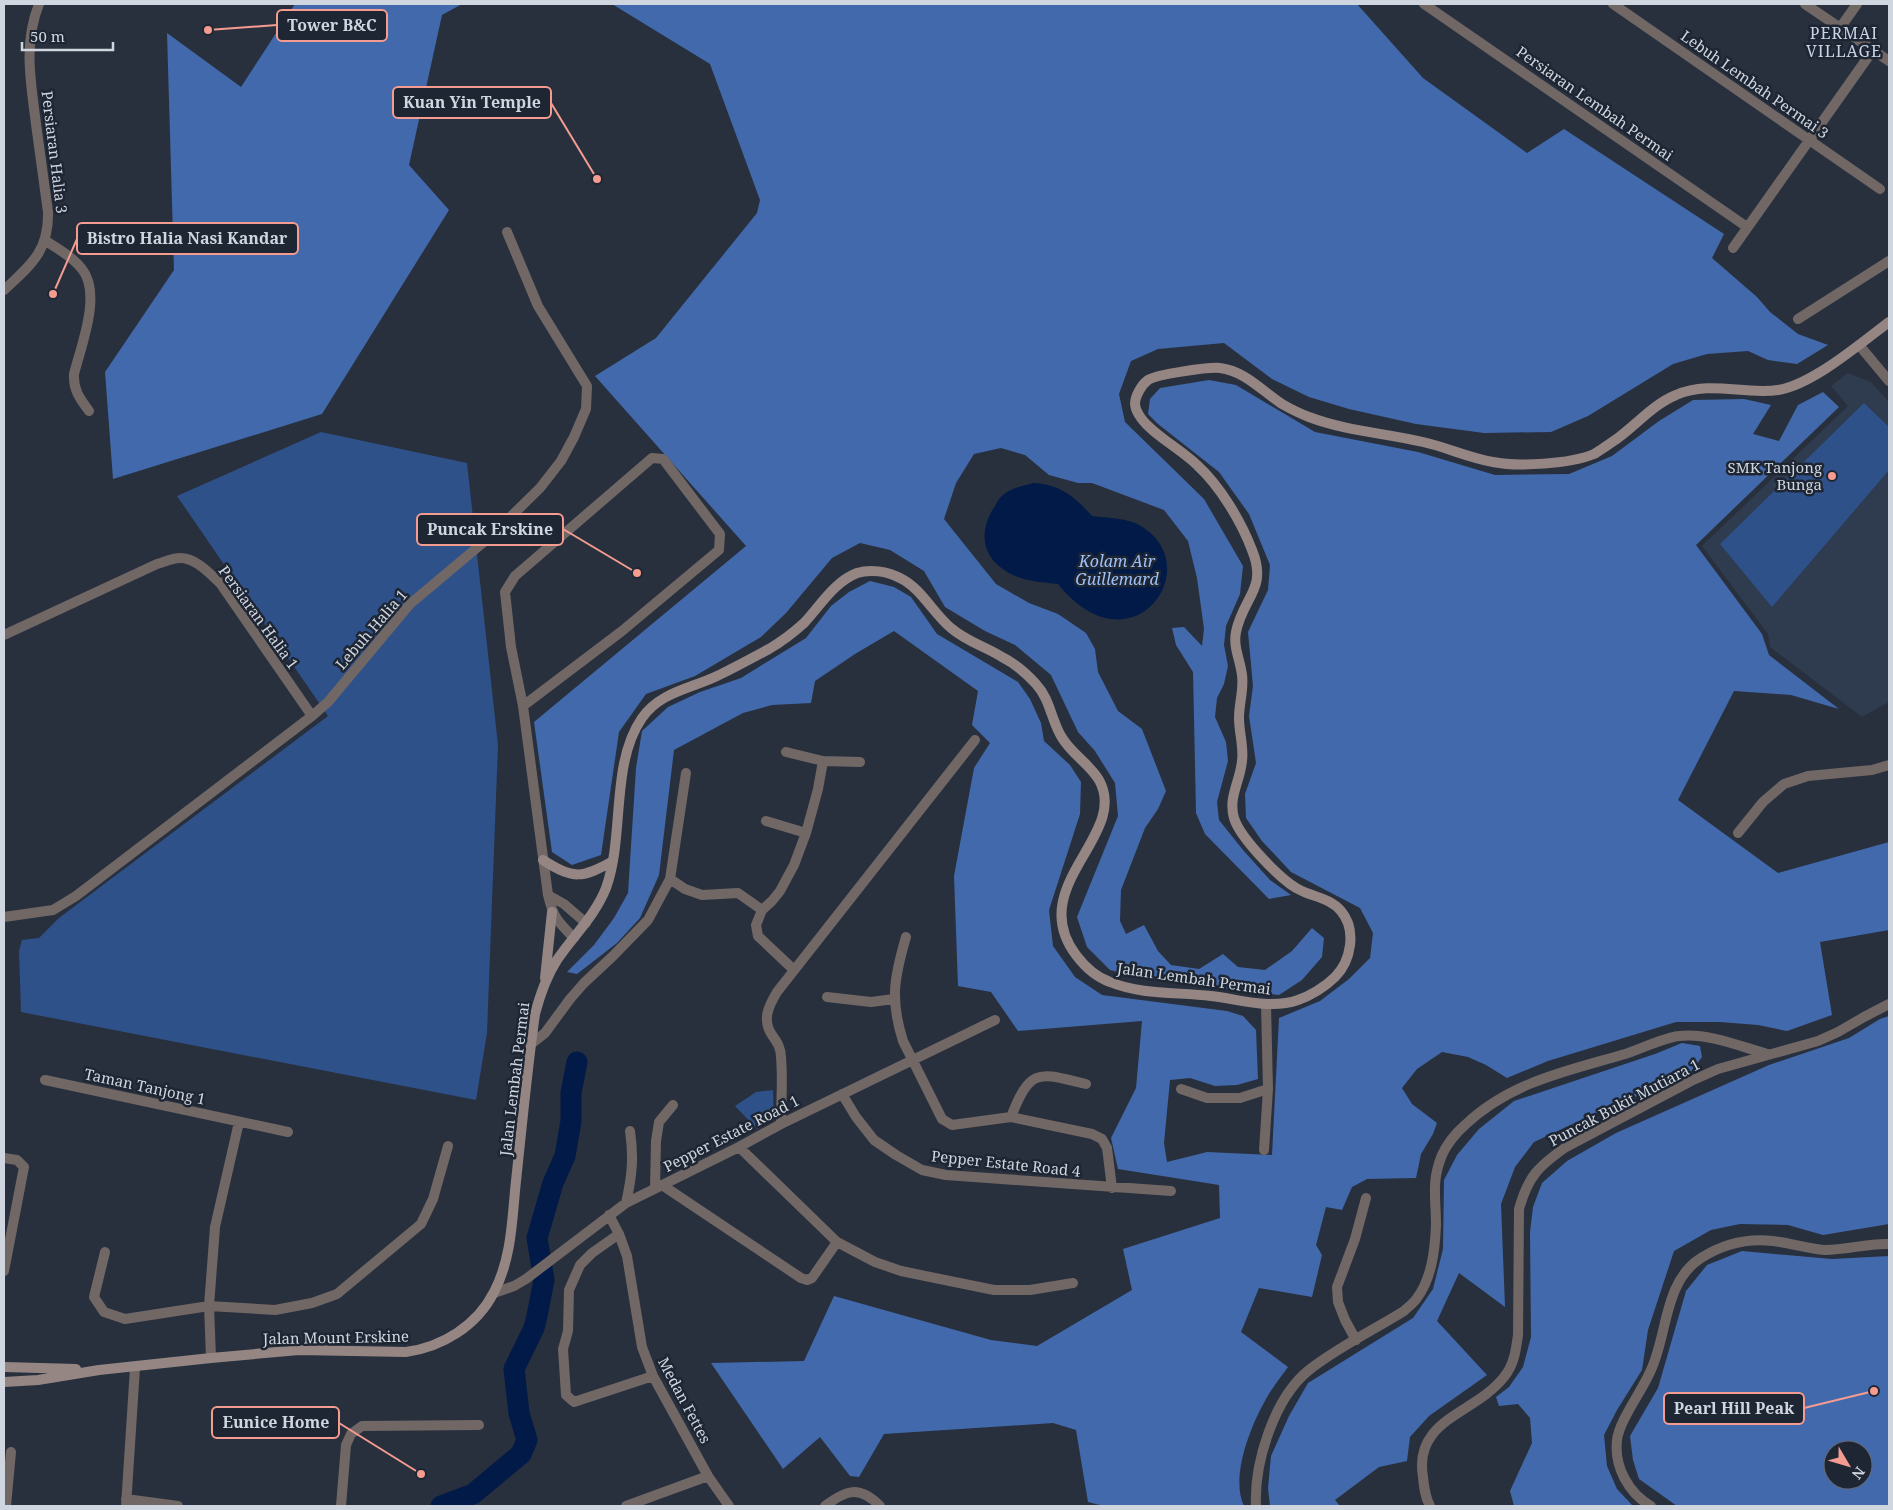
<svg xmlns="http://www.w3.org/2000/svg" width="1893" height="1510" viewBox="0 0 1893 1510" font-family="'Noto Serif',serif">
<style>
.built{fill:#2f3b4e}
.green{fill:#2e518a}
.forest{fill:#4269ab;fill-rule:evenodd}
.water{fill:#011a47}
.lines{fill:none;stroke-linecap:round;stroke-linejoin:round}
.river{stroke:#011a47;stroke-width:21}
.minor{stroke:#716765;stroke-width:10}
.secondary{stroke:#958683;stroke-width:10}
.poi-dot{fill:#f59c90;stroke:#1e2634;stroke-width:2}
.labels{text-anchor:middle;dominant-baseline:central;stroke-width:5;stroke-linejoin:round;paint-order:stroke}
.street-label{font-size:15px;fill:#d0d6df;stroke:#1e2634}
.poi-label{font-size:15px;fill:#d0d6df;stroke:#1e2634;text-anchor:end}
.neighbourhood-label{font-size:16px;letter-spacing:1px;fill:#c9d4e6;stroke:#1e2634}
.water-label{font-size:16px;font-style:italic;fill:#9fc0f6;stroke:#1e2634}
.leader{fill:none;stroke:#f59c90;stroke-width:2}
.callout-dot{fill:#f59c90;stroke:#1e2634;stroke-width:2}
.callout{fill:#1e2634;stroke:#f59c90;stroke-width:2}
.callout-label{font-size:16px;text-anchor:middle;font-weight:bold;fill:#d0d6df}
</style>
<rect width="100%" height="100%" fill="#28303e"/>
<path class="built" d="M 1848,373 L 1871,382 L 1889,402 L 1889,702 L 1862,717 L 1770,647 L 1768,634 L 1702,546 L 1848,406 L 1831,386 Z"/>
<path class="green" d="M 1864,403 L 1889,427 L 1889,470 L 1772,607 L 1720,544 Z
M 321,432 L 467,463 L 498,745 L 487,1033 L 476,1100 L 21,1012 L 19,951 L 22,940 L 39,938 L 59,918 L 328,716 L 177,496 Z
M 773,1090 C 773,1112 778,1117 757,1129 L 735,1106 L 756,1092 Z"/>
<path class="forest" d="M 295,4 L 462,4 L 442,15 L 409,165 L 449,210 L 322,414 L 113,479 L 105,372 L 174,270 L 167,33 L 241,87 Z
M 612,4 L 1357,4 L 1423,78 L 1527,153 L 1564,129 L 1724,234 L 1712,258 L 1757,297 L 1770,312 L 1798,334 L 1828,345 L 1797,364 L 1768,360 L 1748,351 L 1707,354 L 1673,364 L 1588,416 L 1551,432 L 1484,433 L 1416,424 L 1349,409 L 1309,397 L 1272,379 L 1224,343 L 1158,349 L 1131,361 L 1119,394 L 1125,422 L 1204,499 L 1243,566 L 1240,594 L 1226,626 L 1224,645 L 1228,666 L 1224,684 L 1217,698 L 1215,717 L 1226,742 L 1228,761 L 1217,802 L 1219,820 L 1243,850 L 1270,880 L 1291,895 L 1269,899 L 1205,834 L 1196,813 L 1193,672 L 1176,645 L 1172,628 L 1184,627 L 1202,646 L 1204,629 L 1197,578 L 1188,541 L 1164,510 L 1092,483 L 1078,483 L 1049,475 L 1025,455 L 1001,448 L 974,454 L 956,483 L 944,519 L 996,584 L 1029,603 L 1058,614 L 1086,633 L 1095,649 L 1098,672 L 1118,711 L 1142,729 L 1166,791 L 1158,809 L 1145,828 L 1121,890 L 1120,921 L 1126,934 L 1144,925 L 1158,951 L 1171,965 L 1199,969 L 1223,954 L 1238,967 L 1265,970 L 1292,951 L 1312,928 L 1324,938 L 1322,957 L 1302,980 L 1279,995 L 1147,979 L 1110,970 L 1087,947 L 1077,917 L 1118,816 L 1115,783 L 1095,751 L 1078,732 L 1051,675 L 1015,645 L 985,631 L 945,607 L 924,571 L 890,550 L 860,543 L 832,558 L 786,613 L 761,637 L 695,676 L 646,694 L 619,732 L 601,855 L 572,865 L 552,852 L 534,722 L 746,546 L 595,376 L 656,338 L 757,213 L 760,200 L 710,64 Z
M 1209,380 L 1236,385 L 1315,432 L 1418,452 L 1495,475 L 1569,474 L 1612,456 L 1659,421 L 1693,400 L 1744,399 L 1771,405 L 1753,434 L 1779,441 L 1798,405 L 1823,392 L 1839,407 L 1696,545 L 1762,634 L 1769,655 L 1839,709 L 1791,695 L 1734,691 L 1678,800 L 1778,873 L 1889,842 L 1889,930 L 1820,942 L 1832,1015 L 1787,1031 L 1758,1025 L 1720,1022 L 1676,1022 L 1548,1061 L 1507,1078 L 1486,1065 L 1468,1057 L 1442,1052 L 1417,1069 L 1402,1088 L 1412,1104 L 1437,1123 L 1433,1134 L 1421,1154 L 1416,1178 L 1367,1179 L 1352,1187 L 1342,1210 L 1326,1207 L 1316,1245 L 1322,1255 L 1312,1297 L 1259,1288 L 1241,1332 L 1288,1367 C 1281,1377 1272,1388 1266,1399 C 1251,1425 1230,1477 1244,1506 L 1104,1506 L 1088,1502 L 1076,1430 L 1053,1423 L 884,1434 L 859,1477 L 850,1476 L 820,1437 L 783,1469 L 711,1363 L 804,1361 L 834,1296 L 991,1340 L 1037,1346 L 1132,1290 L 1123,1249 L 1220,1218 L 1219,1185 L 1118,1169 L 1111,1138 L 1136,1088 L 1142,1021 L 1018,1031 L 991,992 L 958,986 L 954,876 L 974,768 L 990,743 L 972,725 L 978,691 L 894,631 L 855,654 L 815,681 L 811,703 L 772,705 L 743,713 L 674,750 L 659,875 L 640,918 L 617,943 L 577,974 L 567,972 L 594,945 L 614,918 L 628,893 L 636,768 L 642,731 L 668,707 L 700,692 L 741,678 L 806,638 L 831,606 L 849,592 L 870,581 L 894,587 L 911,597 L 937,634 L 1018,682 L 1030,699 L 1041,723 L 1044,741 L 1070,765 L 1081,782 L 1080,814 L 1049,910 L 1053,946 L 1075,977 L 1102,995 L 1227,1011 L 1243,1016 L 1256,1030 L 1258,1079 L 1237,1085 L 1215,1086 L 1190,1078 L 1170,1080 L 1164,1143 L 1167,1162 L 1207,1152 L 1272,1155 L 1279,1018 L 1320,1001 L 1349,979 L 1370,958 L 1373,933 L 1360,908 L 1291,872 L 1262,841 L 1246,818 L 1245,794 L 1256,763 L 1249,716 L 1253,686 L 1248,632 L 1268,590 L 1270,565 L 1249,514 L 1219,472 L 1158,424 L 1148,414 L 1150,399 L 1160,388 Z
M 1889,1016 L 1889,1224 L 1823,1235 L 1788,1225 L 1740,1224 L 1711,1230 L 1674,1251 L 1648,1330 L 1642,1370 L 1617,1410 L 1604,1435 L 1607,1466 L 1617,1489 L 1633,1506 L 1514,1506 L 1510,1491 L 1532,1443 L 1530,1418 L 1518,1404 L 1499,1406 L 1496,1397 L 1509,1387 L 1523,1367 L 1531,1337 L 1530,1232 L 1533,1207 L 1542,1183 L 1567,1161 L 1616,1133 L 1769,1065 L 1849,1038 L 1880,1019 Z
M 1682,1043 L 1700,1046 L 1702,1057 L 1690,1073 L 1579,1121 L 1534,1142 L 1515,1167 L 1501,1204 L 1505,1307 L 1459,1273 L 1437,1321 L 1487,1375 L 1429,1416 L 1410,1437 L 1407,1461 L 1379,1467 L 1335,1500 L 1340,1506 L 1270,1506 L 1268,1488 L 1271,1456 L 1289,1416 L 1308,1383 L 1413,1318 L 1433,1289 L 1443,1249 L 1444,1180 L 1457,1155 L 1479,1129 L 1514,1101 L 1655,1054 Z
M 1742,1251 L 1832,1259 L 1889,1256 L 1889,1506 L 1677,1506 L 1639,1479 L 1633,1460 L 1630,1436 L 1658,1388 L 1686,1291 L 1707,1265 ZM 1833,1450 L 1863,1450 L 1863,1480 L 1833,1480 Z"/>
<path class="water" d="M 1033,483 C 1060,484 1075,497 1092,516 C 1107,518 1128,518 1141,526 C 1209,567 1131,675 1058,584 C 1038,582 1019,581 1003,569 C 981,554 980,530 993,509 C 996,505 998,499 1002,496 C 1010,488 1023,486 1033,483 Z"/>
<g class="lines">
<path class="river" d="M 441,1506 L 473,1494 L 521,1454 L 527,1440 L 519,1413 L 514,1369 L 534,1328 L 537,1316 L 544,1280 L 537,1238 L 553,1183 L 565,1156 L 571,1121 L 571,1093 L 577,1062"/>
<path class="minor" d="M 1424,4 L 1747,227
M 1613,4 L 1880,189
M 1805,4 L 1889,61
M 1840,28 L 1857,4
M 46,241 C 58,249 73,257 82,269 C 102,294 81,346 74,374 C 73,390 80,399 89,411
M 1733,248 L 1873,50
M 4,290 C 31,265 49,251 48,212 C 44,183 40,154 36,124 C 31,83 23,44 39,4
M 1798,319 L 1889,261
M 1859,345 L 1889,381
M 4,635 L 157,564 C 164,562 173,558 180,558 C 196,558 209,573 220,583 L 312,716
M 523,706 L 622,631 L 719,550 L 720,534 L 663,459 L 652,458 L 515,576 L 505,592 L 511,647 L 523,706 L 548,895 C 553,917 558,922 574,938
M 786,752 L 823,761 L 860,762
M 766,821 L 806,833
M 1738,833 L 1763,802 L 1784,784 L 1808,776 L 1872,770 L 1889,765
M 670,879 L 685,889 L 702,895 L 738,893 L 762,910
M 548,895 L 564,904 L 586,923
M 4,917 L 53,910 L 76,896 L 312,716 L 328,702 L 410,604 L 491,536 L 540,488 L 561,461 L 574,437 L 586,409 L 587,386 L 538,306 L 507,232
M 906,937 C 894,978 890,1000 903,1041 L 942,1119 L 952,1125 L 1011,1117 L 1092,1134 L 1102,1139 L 1107,1148 L 1112,1188
M 794,970 L 758,936 L 756,925 L 762,910 L 772,901 L 780,891 L 794,865 L 806,833 L 818,789 L 823,761
M 827,997 L 871,1002 L 894,999
M 531,1044 L 545,1033 L 570,999 L 584,983 L 613,956 L 648,920 L 670,879 L 686,773
M 45,1080 L 288,1132
M 1181,1089 L 1207,1098 L 1240,1098 L 1268,1089
M 842,1094 L 856,1117 L 874,1140 L 896,1155 L 922,1170 L 946,1175 L 1171,1191
M 1011,1117 C 1031,1066 1039,1073 1086,1084
M 781,1124 C 781,1102 783,1079 781,1057 C 781,1048 777,1042 772,1035 C 762,1020 768,1007 777,992 L 975,740
M 739,1147 L 837,1242 L 875,1262 L 901,1271 L 994,1290 L 1030,1290 L 1073,1283
M 1264,1150 L 1268,1089 L 1266,1004
M 4,1158 L 17,1160 L 24,1167 L 4,1271
M 662,1185 L 801,1278 L 807,1280 L 812,1278 L 837,1242
M 655,1188 L 656,1141 L 659,1122 L 673,1105
M 626,1203 C 632,1176 634,1158 630,1131
M 609,1215 L 619,1234 L 627,1256 L 642,1347 L 653,1376 L 708,1476 L 729,1506
M 619,1234 L 592,1253 L 580,1265 L 569,1290 L 568,1331 L 563,1349 L 566,1395 L 574,1402 L 653,1376
M 105,1252 L 94,1297 L 104,1312 L 125,1319 L 209,1306 L 275,1310 L 312,1303 L 337,1294 L 421,1224 L 433,1199 L 448,1146
M 494,1293 L 514,1286 L 526,1279 L 626,1203 L 739,1147 L 781,1124 L 995,1020
M 1356,1340 L 1345,1320 L 1338,1302 L 1337,1287 L 1355,1239 L 1366,1198
M 211,1358 L 209,1306 L 215,1227 L 239,1122
M 126,1499 L 178,1506
M 6,1506 L 11,1452
M 126,1506 L 135,1368
M 341,1506 L 346,1445 L 351,1434 L 362,1426 L 479,1425
M 626,1506 L 708,1476
M 825,1506 C 846,1490 859,1485 880,1506
M 1256,1506 C 1254,1463 1274,1398 1309,1370 C 1338,1347 1372,1331 1404,1311 C 1408,1307 1414,1303 1417,1298 C 1432,1278 1435,1249 1436,1225 C 1436,1197 1431,1182 1442,1155 C 1447,1144 1456,1133 1465,1125 C 1510,1082 1567,1071 1625,1054 C 1640,1049 1666,1037 1679,1036 C 1709,1033 1739,1046 1767,1054
M 1430,1506 C 1425,1497 1424,1487 1423,1477 C 1413,1419 1475,1414 1504,1377 C 1514,1365 1516,1350 1518,1335 L 1519,1209 C 1528,1176 1539,1166 1566,1147 L 1691,1081 L 1718,1069 L 1818,1041 L 1838,1032 L 1864,1017 L 1889,1004
M 1651,1506 C 1628,1493 1614,1466 1617,1440 C 1619,1421 1642,1391 1650,1372 C 1668,1336 1663,1282 1701,1258 C 1723,1244 1747,1238 1773,1241 C 1791,1243 1808,1249 1825,1250 C 1847,1250 1868,1243 1889,1244"/>
<path class="secondary" d="M 543,860 C 573,880 583,878 613,861
M 545,978 L 552,912
M 4,1367 L 76,1369
M 4,1382 L 38,1380 L 99,1370 L 211,1358 L 299,1350 L 406,1352 C 442,1347 477,1326 494,1292 C 512,1258 512,1218 516,1181 C 522,1125 527,1070 535,1014 C 540,995 546,977 557,960 C 573,936 595,916 606,888 C 625,836 610,764 642,718 C 660,692 690,689 717,676 C 734,668 752,658 769,649 C 781,642 793,633 804,623 C 820,606 834,582 857,573 C 870,569 887,571 900,578 C 921,588 933,613 951,628 C 967,642 985,646 1002,657 C 1014,663 1027,674 1036,684 C 1050,699 1051,719 1061,736 C 1071,754 1089,763 1099,780 C 1130,835 1024,886 1076,955 C 1085,967 1096,977 1110,982 C 1141,995 1178,992 1211,996 C 1239,999 1270,1010 1298,1000 C 1310,996 1325,987 1335,977 C 1351,961 1357,930 1341,911 C 1331,899 1315,897 1302,891 C 1283,883 1240,838 1234,818 C 1228,797 1240,782 1242,761 C 1244,747 1239,733 1239,718 C 1239,703 1244,690 1242,675 C 1240,659 1233,647 1236,632 C 1243,597 1268,589 1252,550 C 1241,521 1220,486 1197,465 C 1182,450 1152,434 1141,418 C 1134,408 1133,402 1139,391 C 1141,387 1144,383 1148,380 C 1158,374 1208,367 1220,368 C 1245,371 1262,391 1282,404 C 1289,408 1301,414 1309,417 C 1346,431 1384,433 1423,442 C 1446,447 1469,458 1493,462 C 1518,467 1570,464 1594,454 C 1598,452 1615,440 1618,438 C 1638,423 1654,404 1676,395 C 1710,380 1743,395 1778,390 C 1812,385 1861,343 1889,322"/>
</g>
<circle class="poi-dot" cx="1832" cy="476" r="5"/>
<g class="labels">
<g class="street-label">
<text transform="translate(1755 84) rotate(35)">Lebuh Lembah Permai 3</text>
<text transform="translate(1595 103) rotate(35)">Persiaran Lembah Permai</text>
<text transform="translate(55 152) rotate(83)">Persiaran Halia 3</text>
<text transform="translate(259 617) rotate(54)">Persiaran Halia 1</text>
<text transform="translate(371 629) rotate(-49)">Lebuh Halia 1</text>
<text transform="translate(1194 978) rotate(8)">Jalan Lembah Permai</text>
<text transform="translate(514 1079) rotate(-83)">Jalan Lembah Permai</text>
<text transform="translate(145 1086) rotate(12)">Taman Tanjong 1</text>
<text transform="translate(1624 1102) rotate(-28)">Puncak Bukit Mutiara 1</text>
<text transform="translate(731 1133) rotate(-27)">Pepper Estate Road 1</text>
<text transform="translate(1006 1163) rotate(6)">Pepper Estate Road 4</text>
<text transform="translate(336 1337) rotate(-1)">Jalan Mount Erskine</text>
<text transform="translate(685 1400) rotate(62)">Medan Fettes</text>
</g>
<g class="poi-label">
<text x="1822" y="467">SMK Tanjong<tspan x="1822" dy="17">Bunga</tspan></text>
</g>
<g class="neighbourhood-label">
<text x="1844" y="33">PERMAI<tspan x="1844" dy="18">VILLAGE</tspan></text>
</g>
<g class="water-label">
<text x="1117" y="561">Kolam Air<tspan x="1117" dy="18">Guillemard</tspan></text>
</g>
</g>
<path class="leader" d="M208 30L277 25M597 179L551 103M53 294L77 239M637 573L563 529M1874 1391L1804 1408M421 1474L339 1423"/>
<g class="callout-dot">
<circle cx="208" cy="30" r="5"/>
<circle cx="597" cy="179" r="5"/>
<circle cx="53" cy="294" r="5"/>
<circle cx="637" cy="573" r="5"/>
<circle cx="1874" cy="1391" r="5"/>
<circle cx="421" cy="1474" r="5"/>
</g>
<g class="callout">
<rect x="277" y="10" width="110" height="31" rx="5"/>
<rect x="393" y="87" width="158" height="31" rx="5"/>
<rect x="77" y="223" width="221" height="31" rx="5"/>
<rect x="417" y="514" width="146" height="31" rx="5"/>
<rect x="1664" y="1393" width="140" height="31" rx="5"/>
<rect x="212" y="1407" width="127" height="31" rx="5"/>
</g>
<g class="callout-label">
<text x="332" y="31">Tower B&amp;C</text>
<text x="472" y="108">Kuan Yin Temple</text>
<text x="187" y="244">Bistro Halia Nasi Kandar</text>
<text x="490" y="535">Puncak Erskine</text>
<text x="1734" y="1414">Pearl Hill Peak</text>
<text x="276" y="1428">Eunice Home</text>
</g>
<rect width="1893" height="1510" fill="none" stroke="#d0d6df" stroke-width="10"/>
<g transform="translate(1848 1465) rotate(128)"><circle r="24" fill="#1e2634" stroke="#656c78"/>
<path d="M0-4L9 19L0 12L-9 19Z" fill="#f59c90"/>
<text y="-8" font-size="14" font-weight="bold" text-anchor="middle" fill="#d0d6df">N</text>
</g>
<path d="M22 42v8h91v-8" fill="none" stroke="#d0d6df" stroke-width="2.5"/>
<text x="30" y="42" font-size="15" fill="#d0d6df" stroke="#1e2634" stroke-width="4" paint-order="stroke">50 m</text>
</svg>
